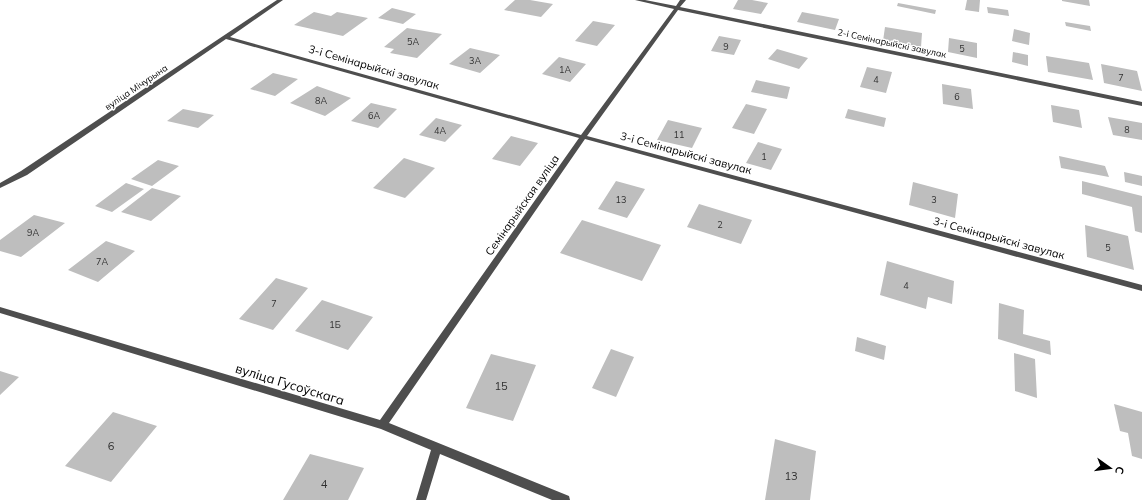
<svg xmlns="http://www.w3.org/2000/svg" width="1142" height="500" viewBox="0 0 1142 500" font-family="Mulish,sans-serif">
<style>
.building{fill:#bebebe}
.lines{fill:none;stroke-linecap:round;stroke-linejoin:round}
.street{fill:#4e4e4e;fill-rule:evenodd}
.labels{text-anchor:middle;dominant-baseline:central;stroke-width:3;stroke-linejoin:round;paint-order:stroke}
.number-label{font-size:9px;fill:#303030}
.far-street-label{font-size:9px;fill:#000;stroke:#fff}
.street-label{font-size:11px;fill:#000;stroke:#fff}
.near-number-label{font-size:11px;fill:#303030}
.near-street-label{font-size:13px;fill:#000;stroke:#fff}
</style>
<rect width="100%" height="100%" fill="#fff"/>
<path class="building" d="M 515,0 L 530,0 L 553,4 L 541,17 L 504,10 Z
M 738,0 L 752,0 L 768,3 L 761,14 L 733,9 Z
M 967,0 L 980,0 L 979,12 L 965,10 Z
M 1062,0 L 1089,0 L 1090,6 L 1062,1 Z
M 898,3 L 936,10 L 935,14 L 897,6 Z
M 987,7 L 1008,10 L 1009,16 L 988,13 Z
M 392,8 L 416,14 L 403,24 L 378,18 Z
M 314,12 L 331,16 L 337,12 L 368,18 L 343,36 L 294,25 Z
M 802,12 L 839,19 L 835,30 L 797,22 Z
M 593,21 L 615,25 L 597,46 L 575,41 Z
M 1065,22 L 1090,26 L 1091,31 L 1066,26 Z
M 885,27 L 922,33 L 921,47 L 883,41 Z
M 407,28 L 442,34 L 417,58 L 390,53 L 394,49 L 384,47 Z
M 1014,29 L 1030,33 L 1029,45 L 1012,41 Z
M 719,36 L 741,40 L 734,55 L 711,51 Z
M 949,38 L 977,43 L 977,58 L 948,52 Z
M 470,48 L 500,55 L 480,73 L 449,64 Z
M 777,49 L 808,58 L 799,69 L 768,59 Z
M 1013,52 L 1028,55 L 1028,66 L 1012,62 Z
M 1046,56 L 1089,63 L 1093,80 L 1048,72 Z
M 559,57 L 586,64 L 570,82 L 542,74 Z
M 1101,64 L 1137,71 L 1142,91 L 1104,83 Z
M 867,67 L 892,72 L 886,93 L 860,87 Z
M 273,73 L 298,79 L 275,96 L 250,89 Z
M 756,80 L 790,87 L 787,99 L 751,92 Z
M 942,84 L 971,89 L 973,109 L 943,104 Z
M 317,86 L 351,98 L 325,116 L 290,103 Z
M 371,103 L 397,109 L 378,128 L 351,121 Z
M 746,104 L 767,109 L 754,134 L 732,128 Z
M 1051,105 L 1079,110 L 1082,128 L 1053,122 Z
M 183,109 L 214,115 L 198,128 L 167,121 Z
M 848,109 L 886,118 L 884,127 L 845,118 Z
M 1108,117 L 1142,123 L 1142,140 L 1113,135 Z
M 436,118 L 462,125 L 445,142 L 419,135 Z
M 668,120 L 702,128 L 692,148 L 657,140 Z
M 511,136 L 538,143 L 520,166 L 492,159 Z
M 758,142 L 782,149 L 771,170 L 746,163 Z
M 1059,156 L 1105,166 L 1109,177 L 1061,168 Z
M 404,158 L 435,168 L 405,198 L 373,188 Z
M 158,160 L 179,166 L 152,186 L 131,179 Z
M 1124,172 L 1142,176 L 1142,186 L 1125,182 Z
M 616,181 L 645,189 L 627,218 L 598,209 Z
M 1082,181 L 1142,196 L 1142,233 L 1135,231 L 1132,207 L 1082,194 Z
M 913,182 L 958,194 L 955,218 L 909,205 Z
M 126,183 L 144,189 L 112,212 L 95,206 Z
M 152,188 L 181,196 L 151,221 L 121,212 Z
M 699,204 L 752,220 L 741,244 L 687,227 Z
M 34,215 L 65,223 L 21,257 L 0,251 L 0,240 Z
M 582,220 L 661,245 L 642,281 L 560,253 Z
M 1085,225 L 1128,236 L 1134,270 L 1087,257 Z
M 106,241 L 135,251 L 98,282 L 68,270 Z
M 887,261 L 954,281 L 952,304 L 928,297 L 926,309 L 880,295 Z
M 276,278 L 308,288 L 273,330 L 239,319 Z
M 322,300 L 373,317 L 348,350 L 295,331 Z
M 999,303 L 1024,310 L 1023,334 L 1050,341 L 1051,355 L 998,339 Z
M 857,337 L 886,346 L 884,360 L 855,351 Z
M 611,349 L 634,357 L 616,397 L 592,388 Z
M 1014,353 L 1035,359 L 1037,398 L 1015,391 Z
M 491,354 L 536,365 L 513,421 L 466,408 Z
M 0,371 L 19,377 L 0,395 Z
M 1114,404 L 1142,412 L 1142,459 L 1132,456 L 1128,433 L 1120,431 Z
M 113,412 L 157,426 L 111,482 L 65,466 Z
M 775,439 L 816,451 L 810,500 L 765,500 Z
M 310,454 L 364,468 L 348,500 L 283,500 Z"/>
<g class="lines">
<path class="street" d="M 277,0 L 283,0 L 230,37 L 581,135 L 674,9 L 635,0 L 645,0 L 676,6 L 680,0 L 686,0 L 680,7 L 1142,102 L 1142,106 L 678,10 L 587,136 L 1142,285 L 1142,291 L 585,139 L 389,423 L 569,496 L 570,500 L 552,500 L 440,454 L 426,500 L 416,500 L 431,450 L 381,429 L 0,313 L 0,307 L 380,420 L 579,138 L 226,39 L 27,175 L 0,188 L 0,183 L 21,171 Z"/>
</g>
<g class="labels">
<g class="number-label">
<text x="413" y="41">5А</text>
<text x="726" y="46">9</text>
<text x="962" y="48">5</text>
<text x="475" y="60">3А</text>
<text x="565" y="69">1А</text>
<text x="1121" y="77">7</text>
<text x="876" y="79">4</text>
<text x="957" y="96">6</text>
<text x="321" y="100">8А</text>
<text x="374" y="115">6А</text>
<text x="1127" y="129">8</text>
<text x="440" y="130">4А</text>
<text x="679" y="134">11</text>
<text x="764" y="156">1</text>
<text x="621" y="199">13</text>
<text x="934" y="199">3</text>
<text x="720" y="224">2</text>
<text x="33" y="232">9А</text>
<text x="1108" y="247">5</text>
<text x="102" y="261">7А</text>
<text x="906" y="285">4</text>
<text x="274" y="303">7</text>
<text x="335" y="324">1Б</text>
</g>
<g class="far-street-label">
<text transform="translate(892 43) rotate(12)">2-і Семінарыйскі завулак</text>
<text transform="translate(136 87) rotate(-34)">вуліца Мічурына</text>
</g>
<g class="street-label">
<text transform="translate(374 67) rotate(16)">3-і Семінарыйскі завулак</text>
<text transform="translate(686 153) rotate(15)">3-і Семінарыйскі завулак</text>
<text transform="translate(522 205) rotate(-55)">Семінарыйская вуліца</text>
<text transform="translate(999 238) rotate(15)">3-і Семінарыйскі завулак</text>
</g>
<g class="near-number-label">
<text x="501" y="386">15</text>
<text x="111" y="446">6</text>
<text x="791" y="476">13</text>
<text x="324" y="484">4</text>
</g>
<g class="near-street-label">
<text transform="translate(290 384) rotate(17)">вуліца Гусоўскага</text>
</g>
</g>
<g transform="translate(1110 468) rotate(104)" stroke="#ffffff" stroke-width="3" paint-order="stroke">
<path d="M0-3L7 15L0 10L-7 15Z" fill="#000000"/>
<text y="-6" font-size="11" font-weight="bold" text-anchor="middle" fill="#000000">С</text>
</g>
</svg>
